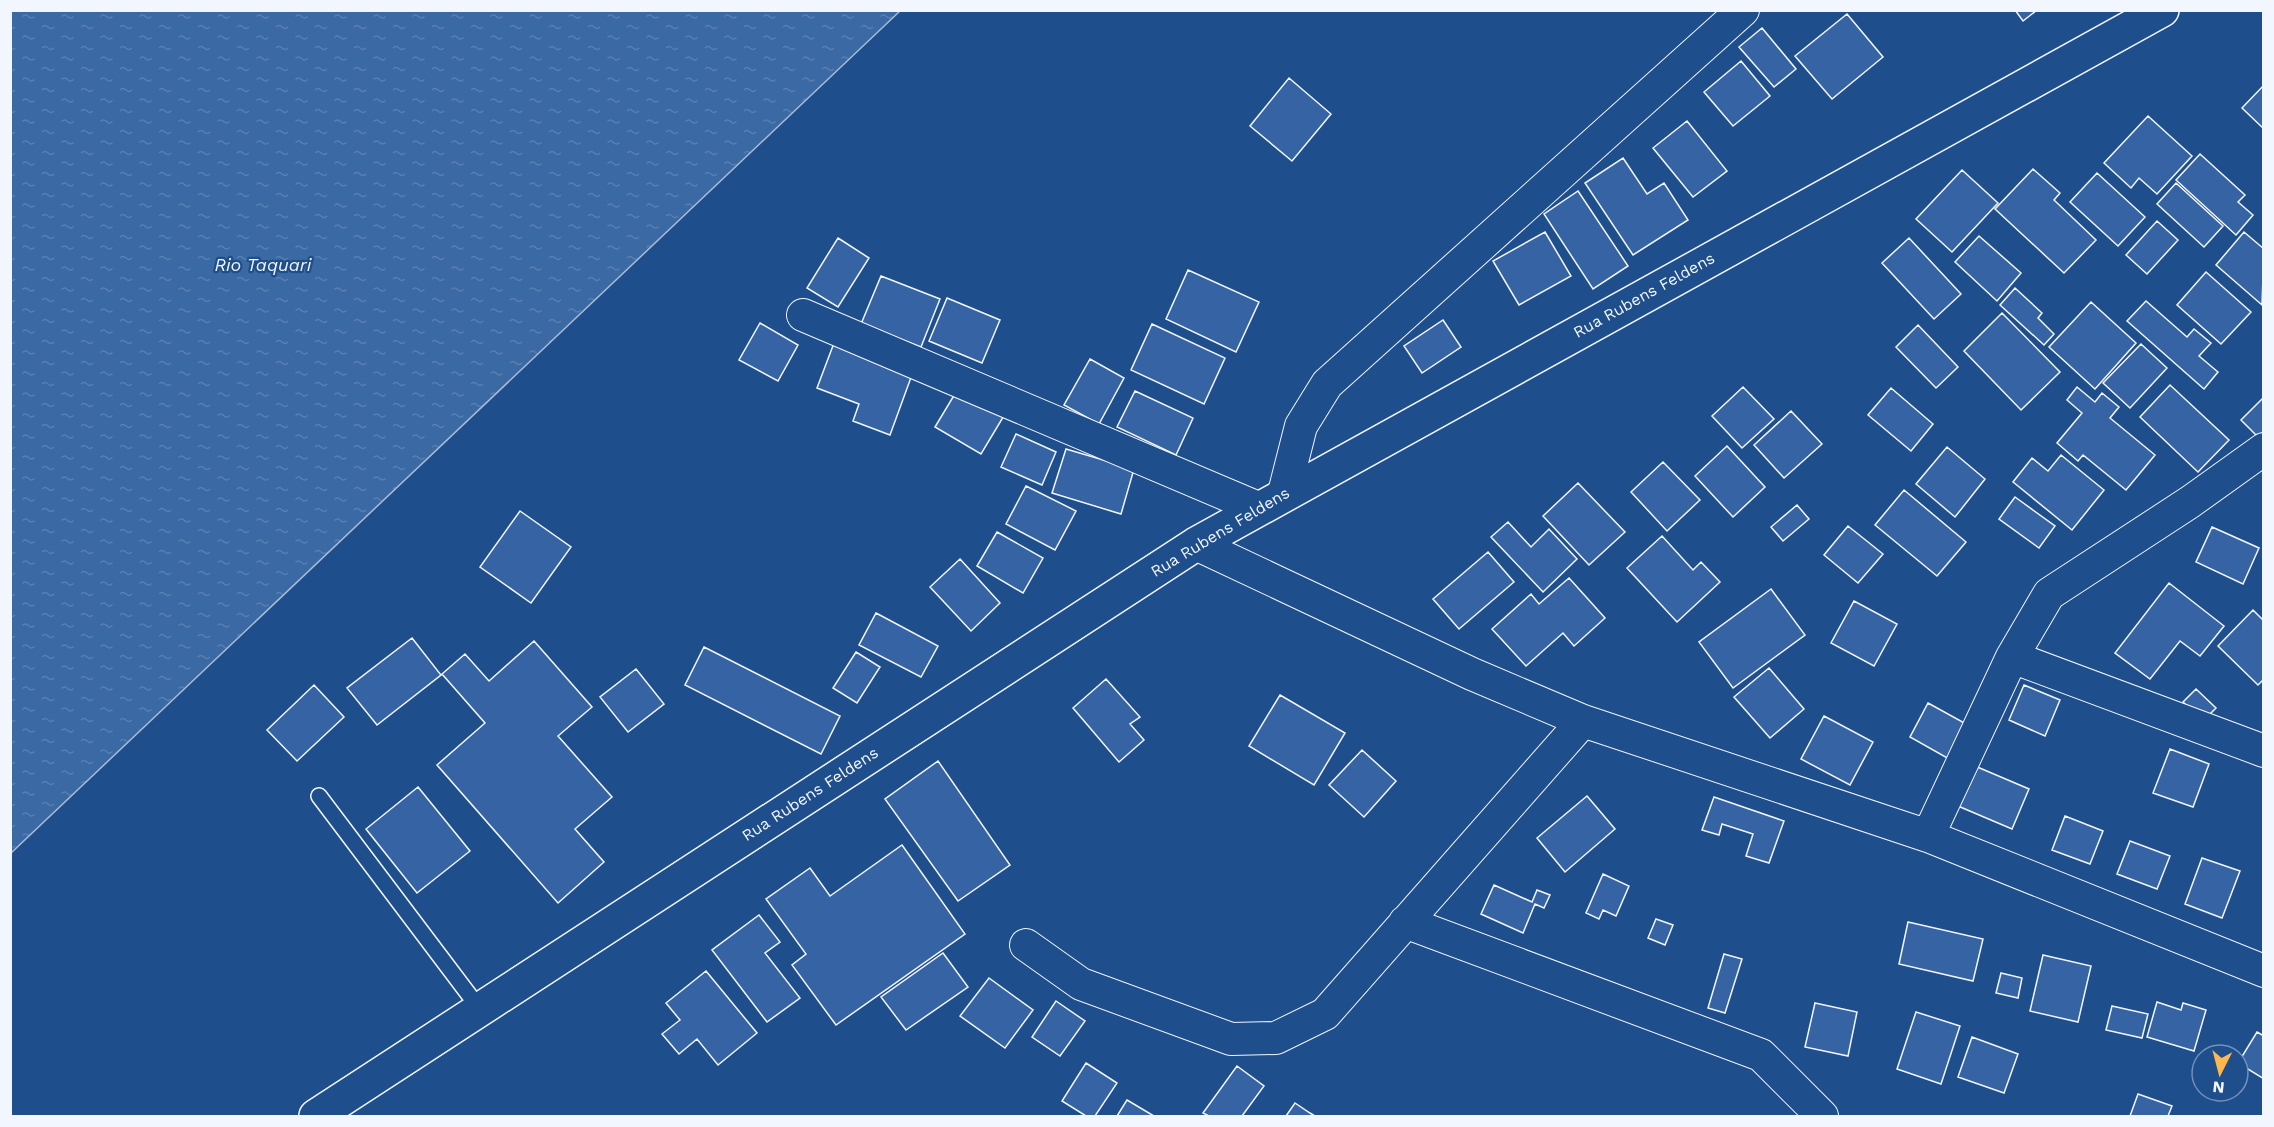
<svg xmlns="http://www.w3.org/2000/svg" width="2274" height="1127" viewBox="0 0 2274 1127" font-family="'Work Sans',sans-serif">
<style>
.water{fill:url(#water-ripples);stroke:#a8bbd7;stroke-width:1.5}
.building{fill:#3563a3;stroke:#f2f6ff;stroke-width:1.5}
.lines{fill:none;stroke-linecap:round;stroke-linejoin:round}
.service-casing{stroke:#f2f6ff;stroke-width:18}
.minor-casing{stroke:#f2f6ff;stroke-width:34}
.secondary-casing{stroke:#f2f6ff;stroke-width:36}
.service{stroke:#1f4e8c;stroke-width:15}
.minor{stroke:#1f4e8c;stroke-width:32}
.secondary{stroke:#1f4e8c;stroke-width:33}
.labels{text-anchor:middle;dominant-baseline:central;stroke-width:4.5;stroke-linejoin:round;paint-order:stroke}
.street-label{font-size:16px;fill:#f2f6ff;stroke:#1f4e8c}
.water-label{font-size:18px;font-style:italic;fill:#f2f6ff;stroke:#1f4e8c}
</style>
<defs>
<pattern id="water-ripples" width="26" height="14" patternUnits="userSpaceOnUse" patternTransform="scale(1.5)"><rect width="26" height="14" fill="#3b69a3"/><path d="M2 4q2-2 4 0t4 0M15 11q2-2 4 0t4 0" fill="none" stroke="#587fb1"/></pattern>
</defs>
<rect width="100%" height="100%" fill="#1f4e8c"/>
<path class="water" d="M 11,10 L 900,10 L 900,11 L 11,853 Z"/>
<path class="building" d="M 2015,10 L 2037,10 L 2023,21 Z
M 1847,14 L 1883,57 L 1832,99 L 1795,56 Z
M 1762,28 L 1796,69 L 1774,87 L 1739,47 Z
M 1741,61 L 1770,96 L 1733,126 L 1704,92 Z
M 1289,78 L 1331,114 L 1292,161 L 1250,126 Z
M 2264,85 L 2264,129 L 2242,108 Z
M 2148,116 L 2192,156 L 2157,194 L 2139,178 L 2131,188 L 2104,163 Z
M 1687,121 L 1727,171 L 1693,197 L 1653,148 Z
M 2200,154 L 2245,195 L 2238,202 L 2253,215 L 2236,235 L 2176,180 Z
M 1623,158 L 1647,194 L 1664,183 L 1688,220 L 1633,255 L 1585,183 Z
M 2033,169 L 2060,193 L 2054,200 L 2096,240 L 2064,273 L 1995,209 Z
M 1962,170 L 1998,203 L 1952,252 L 1916,219 Z
M 2097,173 L 2145,217 L 2118,246 L 2070,202 Z
M 2176,183 L 2223,226 L 2204,247 L 2157,204 Z
M 1578,191 L 1628,266 L 1593,289 L 1544,214 Z
M 2157,221 L 2178,240 L 2147,274 L 2126,255 Z
M 1545,232 L 1571,276 L 1519,305 L 1493,261 Z
M 2244,232 L 2264,249 L 2262,305 L 2216,265 Z
M 1979,236 L 2021,273 L 1997,301 L 1955,262 Z
M 838,238 L 869,258 L 838,307 L 807,288 Z
M 1909,238 L 1961,294 L 1934,319 L 1882,263 Z
M 1188,270 L 1259,302 L 1236,352 L 1166,319 Z
M 2206,272 L 2251,312 L 2221,344 L 2177,305 Z
M 881,276 L 940,299 L 921,347 L 861,324 Z
M 2015,288 L 2042,313 L 2038,318 L 2054,334 L 2044,345 L 2000,305 Z
M 947,298 L 1000,320 L 982,363 L 929,341 Z
M 2146,301 L 2187,337 L 2194,329 L 2211,343 L 2199,356 L 2218,372 L 2204,389 L 2127,321 Z
M 2091,302 L 2136,343 L 2095,389 L 2049,347 Z
M 2002,313 L 2060,372 L 2021,410 L 1964,351 Z
M 1443,320 L 1461,347 L 1422,373 L 1404,346 Z
M 760,323 L 798,345 L 778,381 L 739,360 Z
M 1152,324 L 1225,358 L 1204,404 L 1131,370 Z
M 1918,325 L 1958,367 L 1936,388 L 1896,347 Z
M 834,343 L 913,372 L 890,435 L 853,421 L 859,404 L 817,388 Z
M 2141,344 L 2167,368 L 2130,408 L 2103,383 Z
M 1090,359 L 1124,378 L 1099,424 L 1064,405 Z
M 2170,385 L 2229,440 L 2198,472 L 2140,417 Z
M 959,387 L 1005,414 L 981,454 L 935,427 Z
M 1743,387 L 1774,419 L 1742,448 L 1712,416 Z
M 2077,387 L 2095,402 L 2102,393 L 2119,407 L 2110,418 L 2155,455 L 2126,490 L 2083,455 L 2078,461 L 2057,443 L 2082,413 L 2067,400 Z
M 1891,388 L 1933,424 L 1911,451 L 1868,415 Z
M 1135,391 L 1193,418 L 1176,455 L 1117,427 Z
M 2264,397 L 2264,431 L 2258,437 L 2241,420 Z
M 1791,411 L 1822,444 L 1784,478 L 1754,445 Z
M 1016,434 L 1056,452 L 1042,485 L 1001,467 Z
M 1727,446 L 1765,487 L 1733,517 L 1695,476 Z
M 1947,447 L 1985,479 L 1955,517 L 1916,484 Z
M 1066,449 L 1134,469 L 1121,514 L 1052,493 Z
M 2061,455 L 2104,490 L 2072,530 L 2013,482 L 2032,458 L 2048,471 Z
M 1663,462 L 1700,500 L 1667,531 L 1631,492 Z
M 1578,483 L 1625,532 L 1589,565 L 1543,516 Z
M 1026,486 L 1076,511 L 1055,550 L 1006,524 Z
M 1904,490 L 1966,542 L 1937,576 L 1875,525 Z
M 2015,497 L 2055,526 L 2039,548 L 1999,519 Z
M 1797,505 L 1809,519 L 1783,541 L 1771,527 Z
M 520,511 L 571,547 L 531,603 L 480,567 Z
M 1508,522 L 1531,547 L 1549,529 L 1577,559 L 1543,592 L 1491,537 Z
M 1848,526 L 1883,554 L 1858,583 L 1824,555 Z
M 2212,527 L 2259,548 L 2243,584 L 2196,562 Z
M 997,532 L 1043,558 L 1023,593 L 977,566 Z
M 1662,536 L 1693,570 L 1701,562 L 1720,582 L 1677,622 L 1627,568 Z
M 1488,552 L 1514,582 L 1459,629 L 1433,599 Z
M 960,559 L 1000,603 L 971,631 L 930,587 Z
M 1569,578 L 1605,618 L 1574,646 L 1563,633 L 1526,666 L 1492,629 L 1531,594 L 1539,604 Z
M 2169,583 L 2224,626 L 2200,656 L 2180,641 L 2150,679 L 2115,653 Z
M 1771,589 L 1805,635 L 1733,688 L 1699,642 Z
M 1854,601 L 1897,624 L 1874,666 L 1831,643 Z
M 2253,610 L 2264,621 L 2264,679 L 2258,685 L 2218,646 Z
M 876,613 L 938,646 L 921,677 L 859,645 Z
M 412,638 L 441,675 L 377,725 L 347,688 Z
M 534,641 L 592,707 L 558,736 L 612,797 L 575,829 L 604,862 L 558,903 L 437,765 L 485,723 L 442,674 L 465,654 L 489,681 Z
M 704,647 L 840,716 L 821,754 L 685,685 Z
M 856,652 L 880,667 L 857,703 L 833,688 Z
M 1769,668 L 1804,709 L 1770,738 L 1734,697 Z
M 636,669 L 664,704 L 628,732 L 600,697 Z
M 1106,679 L 1140,717 L 1130,724 L 1144,740 L 1119,762 L 1073,708 Z
M 314,685 L 344,717 L 297,761 L 267,730 Z
M 2024,685 L 2060,700 L 2045,736 L 2009,720 Z
M 2196,689 L 2216,708 L 2203,721 L 2183,702 Z
M 1280,695 L 1345,733 L 1314,785 L 1249,746 Z
M 1928,703 L 1968,725 L 1949,759 L 1910,737 Z
M 1824,716 L 1873,742 L 1850,785 L 1801,759 Z
M 2170,749 L 2209,764 L 2193,807 L 2153,793 Z
M 1362,750 L 1396,781 L 1364,817 L 1329,785 Z
M 938,761 L 1010,865 L 958,901 L 885,799 Z
M 1975,766 L 2029,789 L 2012,829 L 1958,806 Z
M 418,787 L 470,851 L 417,893 L 366,829 Z
M 1587,796 L 1615,829 L 1565,872 L 1537,838 Z
M 1714,797 L 1784,821 L 1769,863 L 1746,856 L 1753,834 L 1722,824 L 1719,835 L 1702,830 Z
M 2065,816 L 2103,831 L 2090,864 L 2052,850 Z
M 2130,841 L 2170,856 L 2157,889 L 2117,874 Z
M 902,845 L 965,934 L 836,1025 L 792,965 L 806,954 L 766,899 L 810,868 L 830,896 Z
M 2202,858 L 2240,871 L 2222,918 L 2185,904 Z
M 1603,874 L 1629,886 L 1616,916 L 1603,910 L 1599,919 L 1586,913 Z
M 1494,885 L 1532,902 L 1537,890 L 1550,895 L 1544,908 L 1535,904 L 1523,933 L 1481,914 Z
M 759,915 L 780,942 L 765,953 L 800,998 L 767,1022 L 712,950 Z
M 1656,919 L 1673,925 L 1665,945 L 1648,938 Z
M 1908,922 L 1983,939 L 1973,981 L 1899,964 Z
M 943,953 L 968,987 L 906,1030 L 881,997 Z
M 1724,954 L 1742,959 L 1725,1013 L 1708,1008 Z
M 2043,955 L 2091,966 L 2078,1022 L 2030,1011 Z
M 706,971 L 757,1033 L 718,1065 L 697,1039 L 679,1054 L 662,1034 L 680,1020 L 666,1003 Z
M 2001,973 L 2022,978 L 2018,998 L 1996,993 Z
M 989,978 L 1033,1010 L 1005,1048 L 960,1016 Z
M 1056,1001 L 1085,1021 L 1060,1056 L 1032,1037 Z
M 2157,1002 L 2181,1010 L 2183,1003 L 2206,1010 L 2194,1051 L 2147,1037 Z
M 1815,1003 L 1857,1012 L 1848,1056 L 1805,1047 Z
M 2112,1006 L 2148,1014 L 2142,1038 L 2106,1030 Z
M 1916,1012 L 1960,1026 L 1941,1084 L 1897,1069 Z
M 2257,1032 L 2264,1036 L 2264,1079 L 2238,1063 Z
M 1972,1037 L 2018,1054 L 2004,1093 L 1958,1077 Z
M 1086,1063 L 1117,1083 L 1095,1116 L 1086,1116 L 1062,1101 Z
M 1237,1066 L 1264,1086 L 1242,1116 L 1209,1116 L 1203,1113 Z
M 2138,1094 L 2172,1106 L 2168,1116 L 2130,1116 Z
M 1127,1100 L 1154,1116 L 1117,1116 Z
M 1295,1103 L 1310,1113 L 1315,1116 L 1286,1116 Z"/>
<g class="lines">
<g class="service-casing">
<path id="service" d="M 319,796 L 479,1008"/>
</g>
<g class="minor-casing">
<path id="minor" d="M 803,315 L 1258,508
M 1284,493 L 1301,426 L 1327,384 L 1743,10
M 1196,544 L 1472,674 L 1583,721 L 1928,836 L 2264,971
M 2012,657 L 2264,751
M 1928,836 L 2012,657 L 2049,594 L 2190,502 L 2264,449
M 1405,922 L 1761,1055 L 1822,1116
M 1026,945 L 1081,984 L 1231,1039 L 1276,1038 L 1325,1014 L 1583,721"/>
</g>
<g class="secondary-casing">
<path id="secondary" d="M 316,1116 L 1196,544 L 2162,10"/>
</g>
<use href="#service" class="service"/>
<use href="#minor" class="minor"/>
<use href="#secondary" class="secondary"/>
</g>
<g class="labels">
<g class="street-label">
<text transform="translate(1644 295) rotate(-29)">Rua Rubens Feldens</text>
<text transform="translate(1220 532) rotate(-31)">Rua Rubens Feldens</text>
<text transform="translate(810 794) rotate(-33)">Rua Rubens Feldens</text>
</g>
<g class="water-label">
<text x="263" y="264">Rio Taquari</text>
</g>
</g>
<rect width="2274" height="1127" fill="none" stroke="#f2f6ff" stroke-width="24"/>
<g transform="translate(2220 1073) rotate(186)"><circle r="28" fill="#1f4e8c" stroke="#7391ba" stroke-width="1.5"/>
<path d="M0-4.5L10 22L0 15L-10 22Z" fill="#ffb74d"/>
<text y="-9" font-size="16" font-weight="bold" text-anchor="middle" fill="#f2f6ff">N</text>
</g>
</svg>
